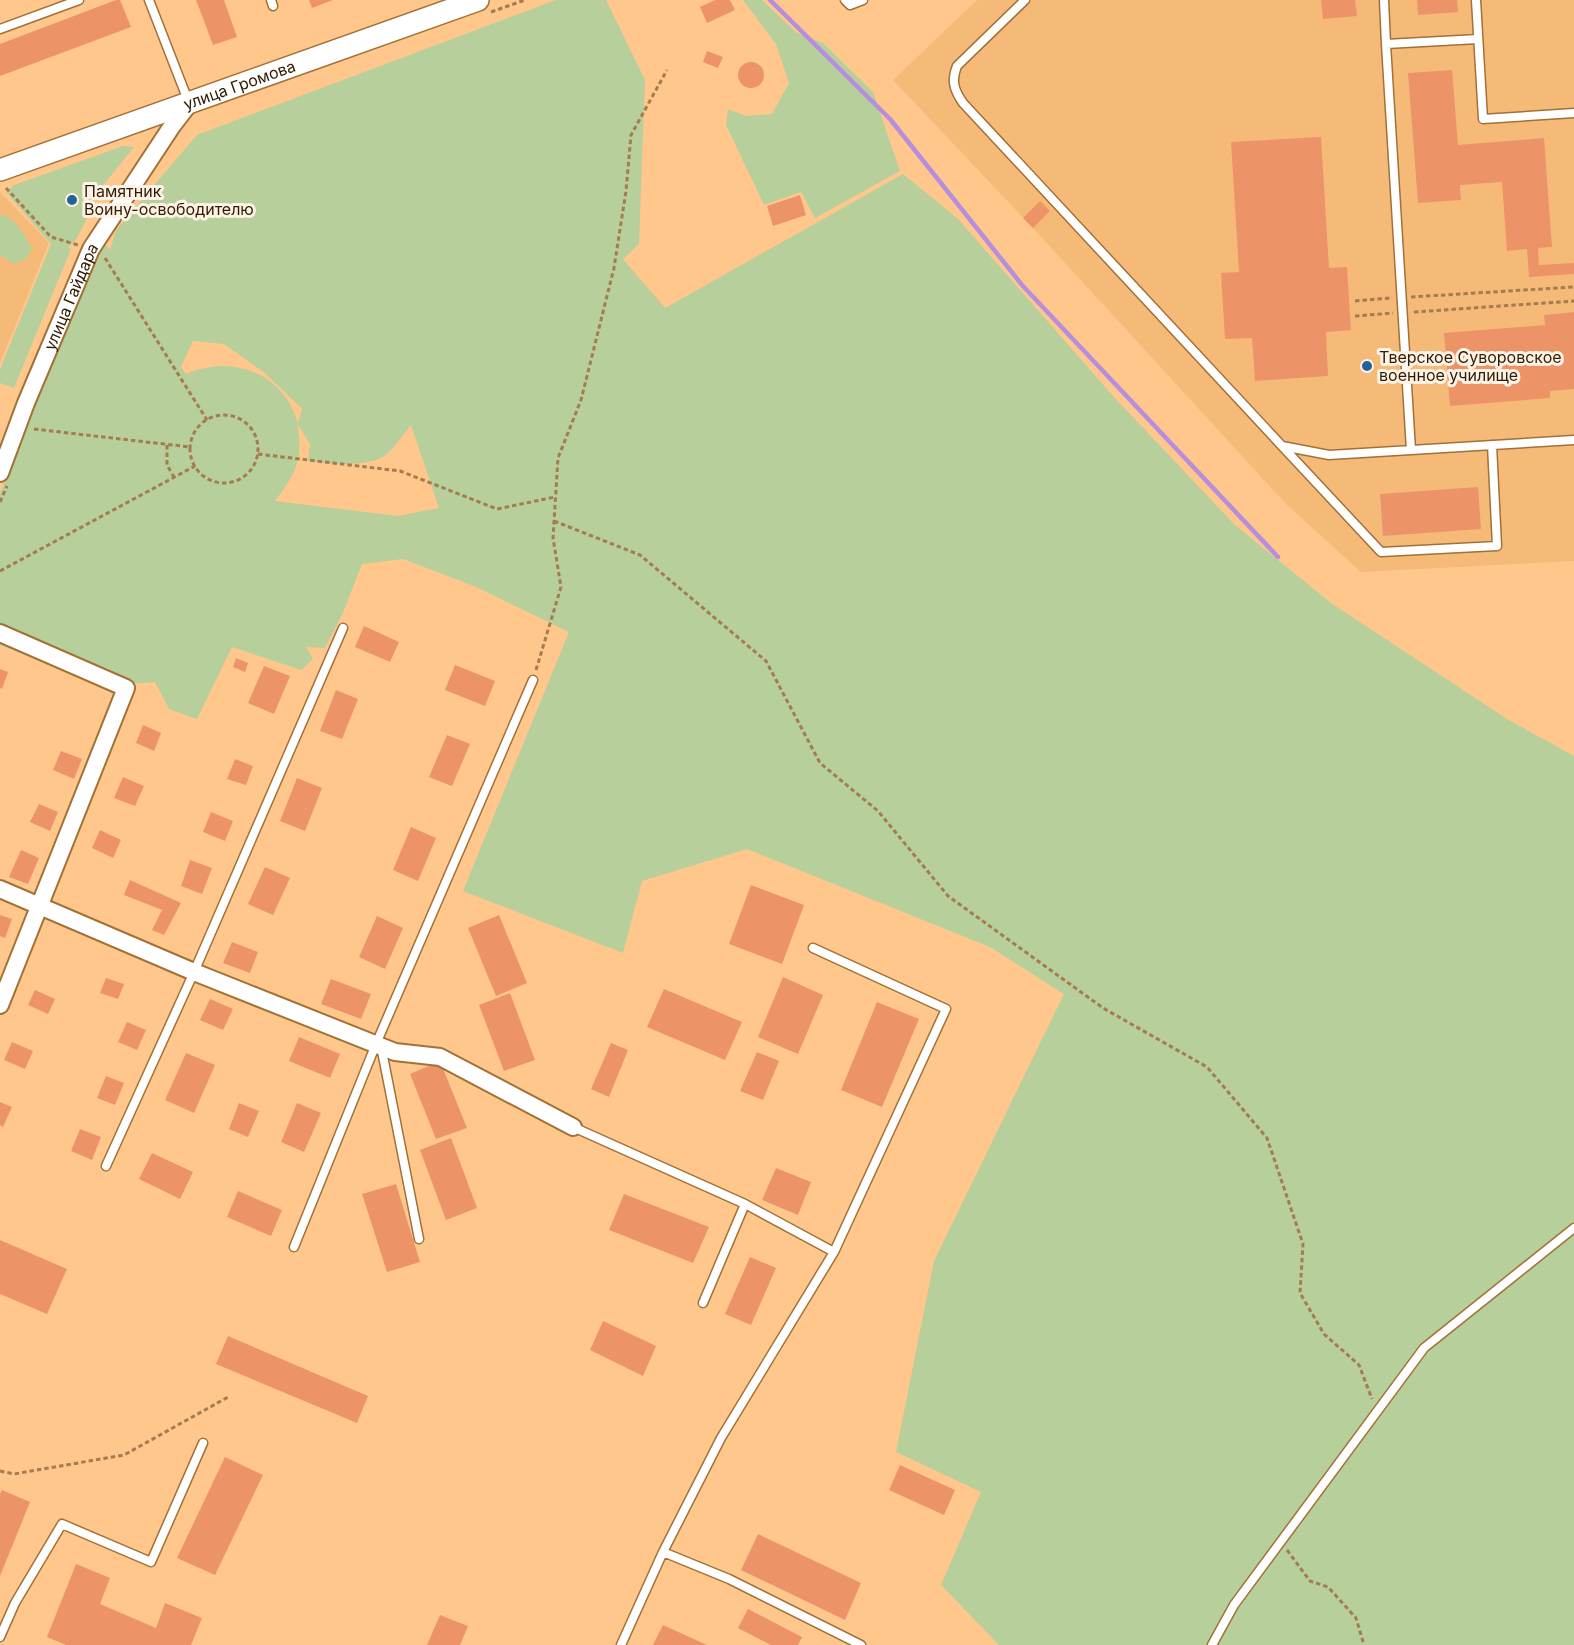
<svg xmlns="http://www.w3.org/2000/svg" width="1574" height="1645" viewBox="0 0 1574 1645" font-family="Inter,sans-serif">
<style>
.built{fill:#f6ba78}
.green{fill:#b7cf9a;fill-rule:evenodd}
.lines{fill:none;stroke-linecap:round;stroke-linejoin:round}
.stream{stroke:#b78dde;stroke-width:4.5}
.building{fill:#ec9467}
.service-casing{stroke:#a37036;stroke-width:11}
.minor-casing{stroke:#a37036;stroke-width:20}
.tertiary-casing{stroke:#a37036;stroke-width:24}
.path{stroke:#a47c50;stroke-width:3;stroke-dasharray:4.5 3;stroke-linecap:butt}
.service{stroke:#fff;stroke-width:8}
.minor{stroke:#fff;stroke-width:16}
.tertiary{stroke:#fff;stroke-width:21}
.poi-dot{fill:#216298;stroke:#fdf2e6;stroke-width:2}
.labels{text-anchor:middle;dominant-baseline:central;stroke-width:6;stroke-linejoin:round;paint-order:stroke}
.street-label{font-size:16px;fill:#301c03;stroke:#fdf2e6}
.poi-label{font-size:16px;fill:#301c03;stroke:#fdf2e6;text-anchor:start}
</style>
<rect width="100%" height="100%" fill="#ffc78c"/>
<path class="built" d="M 977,0 L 1574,0 L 1574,561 L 1361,572 L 1286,504 L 1033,228 L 893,80 Z
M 0,192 L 49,243 L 0,363 Z"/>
<path class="green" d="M 556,0 L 606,0 L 645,80 L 639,244 L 623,259 L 665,308 L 903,174 L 958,219 L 1113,396 L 1235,525 L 1331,603 L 1507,719 L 1574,756 L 1574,1645 L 999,1645 L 941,1585 L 981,1492 L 896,1452 L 934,1261 L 1064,994 L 990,947 L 747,849 L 642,881 L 623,953 L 463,891 L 569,632 L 474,586 L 403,559 L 362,564 L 342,615 L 325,648 L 306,647 L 313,659 L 301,670 L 232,647 L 197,719 L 169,709 L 155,682 L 102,686 L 0,645 L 0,493 L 103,241 L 110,250 L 116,230 L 197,135 ZM 193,341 L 224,344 L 265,373 L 302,409 L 298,423 C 296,419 295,414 293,410 C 273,368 226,356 186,374 L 181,367 ZM 297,423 L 310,444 L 308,461 C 327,464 371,468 387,454 C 396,446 403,435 411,425 L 439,508 L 398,516 L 275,501 C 296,473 304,459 297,423 Z
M 743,0 L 762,0 L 797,33 L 823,43 L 873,92 L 900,171 L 815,218 L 801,192 L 764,205 L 726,125 L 728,109 L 746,116 L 772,114 L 789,83 L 776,44 Z
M 123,146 L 134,147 L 93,198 L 89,215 L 75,241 L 68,247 L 71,249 L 14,388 L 0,383 L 0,369 L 51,244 L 6,192 L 14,185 Z
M 0,215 C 16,217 25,236 32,249 L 27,258 L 14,264 L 0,255 Z"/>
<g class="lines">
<path class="stream" d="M 770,0 L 890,119 L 1022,285 L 1278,557"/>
</g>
<path class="building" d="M 116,0 L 120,0 L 131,27 L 0,76 L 0,44 Z
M 196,0 L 224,0 L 237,37 L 213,45 Z
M 309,0 L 333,0 L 312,8 Z
M 715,0 L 730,0 L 735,10 L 707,23 L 700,7 Z
M 1321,0 L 1355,0 L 1357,16 L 1323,19 Z
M 1417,0 L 1457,0 L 1458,12 L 1418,15 Z
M 707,51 L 723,57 L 718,68 L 703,62 Z
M738 75a13 13 0 1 1 26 0a13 13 0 1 1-26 0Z
M 1452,70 L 1458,145 L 1544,138 L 1552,247 L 1538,248 L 1539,265 L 1574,263 L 1574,274 L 1529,277 L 1527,249 L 1507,251 L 1502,182 L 1460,185 L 1461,200 L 1418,203 L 1408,73 Z
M 1321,137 L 1329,268 L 1347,267 L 1351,330 L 1326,332 L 1328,376 L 1255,381 L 1252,338 L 1225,339 L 1221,273 L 1239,272 L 1231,142 Z
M 800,195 L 806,215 L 773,226 L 767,206 Z
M 1040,201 L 1050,211 L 1033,228 L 1023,218 Z
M 1574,312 L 1574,389 L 1550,391 L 1550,398 L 1450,406 L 1444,333 L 1545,325 L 1544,315 Z
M 1478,487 L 1481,529 L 1383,536 L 1380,494 Z
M 364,626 L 399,642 L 390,662 L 355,647 Z
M 236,658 L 248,663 L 245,672 L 233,667 Z
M 455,665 L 495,681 L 485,706 L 445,690 Z
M 264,666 L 290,676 L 274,714 L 248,703 Z
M 0,669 L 8,672 L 2,689 L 0,688 Z
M 336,690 L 358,699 L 342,739 L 320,731 Z
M 143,725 L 161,733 L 154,751 L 136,743 Z
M 447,735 L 470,744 L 452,786 L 429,777 Z
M 61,751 L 82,759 L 74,779 L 53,770 Z
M 235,759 L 253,766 L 246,785 L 227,779 Z
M 123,777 L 144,786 L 135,806 L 114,798 Z
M 297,778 L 322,788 L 305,831 L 280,821 Z
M 39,804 L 58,812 L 50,831 L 30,822 Z
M 211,812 L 233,821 L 225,841 L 203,832 Z
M 411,827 L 436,838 L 418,881 L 393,870 Z
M 100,830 L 121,840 L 113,858 L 92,848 Z
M 21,850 L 39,858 L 28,884 L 9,877 Z
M 190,860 L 212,868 L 202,894 L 181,886 Z
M 265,867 L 290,878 L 273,915 L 248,904 Z
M 130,880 L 181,903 L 164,935 L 152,930 L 162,910 L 124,895 Z
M 751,885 L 804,905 L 782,964 L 729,944 Z
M 0,915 L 12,919 L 5,938 L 0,936 Z
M 499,915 L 527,983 L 496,996 L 468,928 Z
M 377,916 L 403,928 L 385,969 L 359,957 Z
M 232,942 L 258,952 L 250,973 L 223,963 Z
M 783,977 L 823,995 L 798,1054 L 758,1037 Z
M 106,978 L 124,984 L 118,999 L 100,993 Z
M 331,979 L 371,994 L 361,1019 L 321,1004 Z
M 664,989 L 742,1022 L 725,1060 L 647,1027 Z
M 35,990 L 55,999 L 48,1014 L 28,1005 Z
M 510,993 L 535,1060 L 504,1071 L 479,1005 Z
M 210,999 L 233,1009 L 223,1030 L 200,1020 Z
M 877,1002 L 919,1019 L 882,1107 L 841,1090 Z
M 127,1022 L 146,1030 L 137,1050 L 118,1042 Z
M 299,1037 L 340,1054 L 330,1078 L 289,1061 Z
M 12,1042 L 33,1051 L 25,1069 L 4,1060 Z
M 611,1043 L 628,1050 L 609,1097 L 591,1089 Z
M 757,1052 L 779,1061 L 763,1100 L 740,1091 Z
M 186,1053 L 215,1065 L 194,1113 L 165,1100 Z
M 440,1061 L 467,1128 L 436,1139 L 410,1074 Z
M 106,1076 L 124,1083 L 115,1105 L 97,1098 Z
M 0,1102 L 12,1107 L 3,1127 L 0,1125 Z
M 239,1103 L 259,1111 L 248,1137 L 229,1129 Z
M 297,1103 L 321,1113 L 304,1152 L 281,1142 Z
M 80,1129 L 101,1137 L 92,1160 L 71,1151 Z
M 451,1138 L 477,1208 L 446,1220 L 420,1150 Z
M 152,1153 L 193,1172 L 180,1199 L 139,1179 Z
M 776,1168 L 811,1182 L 798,1215 L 762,1200 Z
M 396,1184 L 420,1262 L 387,1272 L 362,1194 Z
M 238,1191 L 282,1210 L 271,1236 L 227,1217 Z
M 624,1194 L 709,1227 L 693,1263 L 609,1230 Z
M 0,1240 L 67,1269 L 47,1314 L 0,1294 Z
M 750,1257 L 776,1268 L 751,1325 L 725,1314 Z
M 603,1321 L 656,1346 L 643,1376 L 590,1350 Z
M 228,1336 L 368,1396 L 357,1423 L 216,1364 Z
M 225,1457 L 263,1475 L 215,1575 L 177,1558 Z
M 900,1465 L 955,1490 L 944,1515 L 889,1490 Z
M 2,1490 L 30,1502 L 0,1576 L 0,1494 Z
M 758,1534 L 861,1583 L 845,1620 L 741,1570 Z
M 76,1564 L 110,1578 L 100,1604 L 156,1628 L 165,1603 L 202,1618 L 191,1645 L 66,1645 L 47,1637 Z
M 748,1609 L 802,1637 L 798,1645 L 771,1645 L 738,1628 Z
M 440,1615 L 468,1626 L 460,1645 L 427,1645 Z
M 663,1625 L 707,1645 L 653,1645 Z"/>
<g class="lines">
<g class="service-casing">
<path id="service" d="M 149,0 L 189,103
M 271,0 L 273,6
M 845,0 L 850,5 L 863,0
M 1025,0 L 957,66 C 951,81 954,90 963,103 L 1282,446 L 1329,455 L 1574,440
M 1384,0 L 1386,44 L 1478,39
M 1476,0 L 1483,119 L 1574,113
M 0,29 L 79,0
M 1386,44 L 1411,450
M 1282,446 L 1381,552 L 1497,546 L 1492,445
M 813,948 L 946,1009 L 834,1252
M 381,1046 L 419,1239
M 573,1127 L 745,1204 L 703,1303
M 106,1166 L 194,972 L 343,628
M 294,1247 L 376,1044 L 533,680
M 663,1552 L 721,1438 L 834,1252 L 745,1204
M 0,1637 L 15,1603 L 62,1524 L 151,1562 L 203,1443
M 621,1645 L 663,1552 L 729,1579 L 861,1645
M 1212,1645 L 1234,1605 L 1424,1348 L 1574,1228"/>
</g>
<g class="minor-casing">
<g id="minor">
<path id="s1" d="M 0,473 L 26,403 L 91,249 L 172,126 L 189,104"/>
<path d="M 0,633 L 126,688 L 0,1005"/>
<path d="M 0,889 L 194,972 L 395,1052 L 440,1057 L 573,1127"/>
</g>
</g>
<g class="tertiary-casing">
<g id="tertiary">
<path id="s2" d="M 0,170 L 478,0"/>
</g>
</g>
<path class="path" d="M 491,12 L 525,0
M 6,188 L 51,237 L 78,245
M 105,258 L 207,420
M 1411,297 L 1574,287
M 1355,301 L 1390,298
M 1414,312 L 1574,301
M 1355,316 L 1393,313
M190 449a34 34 0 1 1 68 0a34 34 0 1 1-68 0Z
M 34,429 L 190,447
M 167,445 L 167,465 L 174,477
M 258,454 L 400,471 L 497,509 L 555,497
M 0,502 L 7,486
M 554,521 L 640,555 L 766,661 L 820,763 L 878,811 L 948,896 L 1103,1008 L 1207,1067 L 1267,1138 L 1303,1244 L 1300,1293 L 1324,1334 L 1359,1365 L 1372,1399
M 0,571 L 195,466
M 536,670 L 561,587 L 553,538 L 558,458 L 581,400 L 614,268 L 626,191 L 631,135 L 667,70
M 0,1471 L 14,1474 L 124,1455 L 230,1396
M 1287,1550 L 1310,1581 L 1328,1587 L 1356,1618 L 1364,1645"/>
<use href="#service" class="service"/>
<use href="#minor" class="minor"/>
<use href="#tertiary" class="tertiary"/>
</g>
<g class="poi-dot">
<circle cx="72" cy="200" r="6"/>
<circle cx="1367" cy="366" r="6"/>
</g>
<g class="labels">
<g class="street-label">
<text stroke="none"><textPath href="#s2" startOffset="254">улица Громова</textPath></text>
<text stroke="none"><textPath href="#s1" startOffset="190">улица Гайдара</textPath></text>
</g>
<g class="poi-label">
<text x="84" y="191">Памятник<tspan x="84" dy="18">Воину-освободителю</tspan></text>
<text x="1379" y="357">Тверское Суворовское<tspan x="1379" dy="18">военное училище</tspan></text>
</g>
</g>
</svg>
